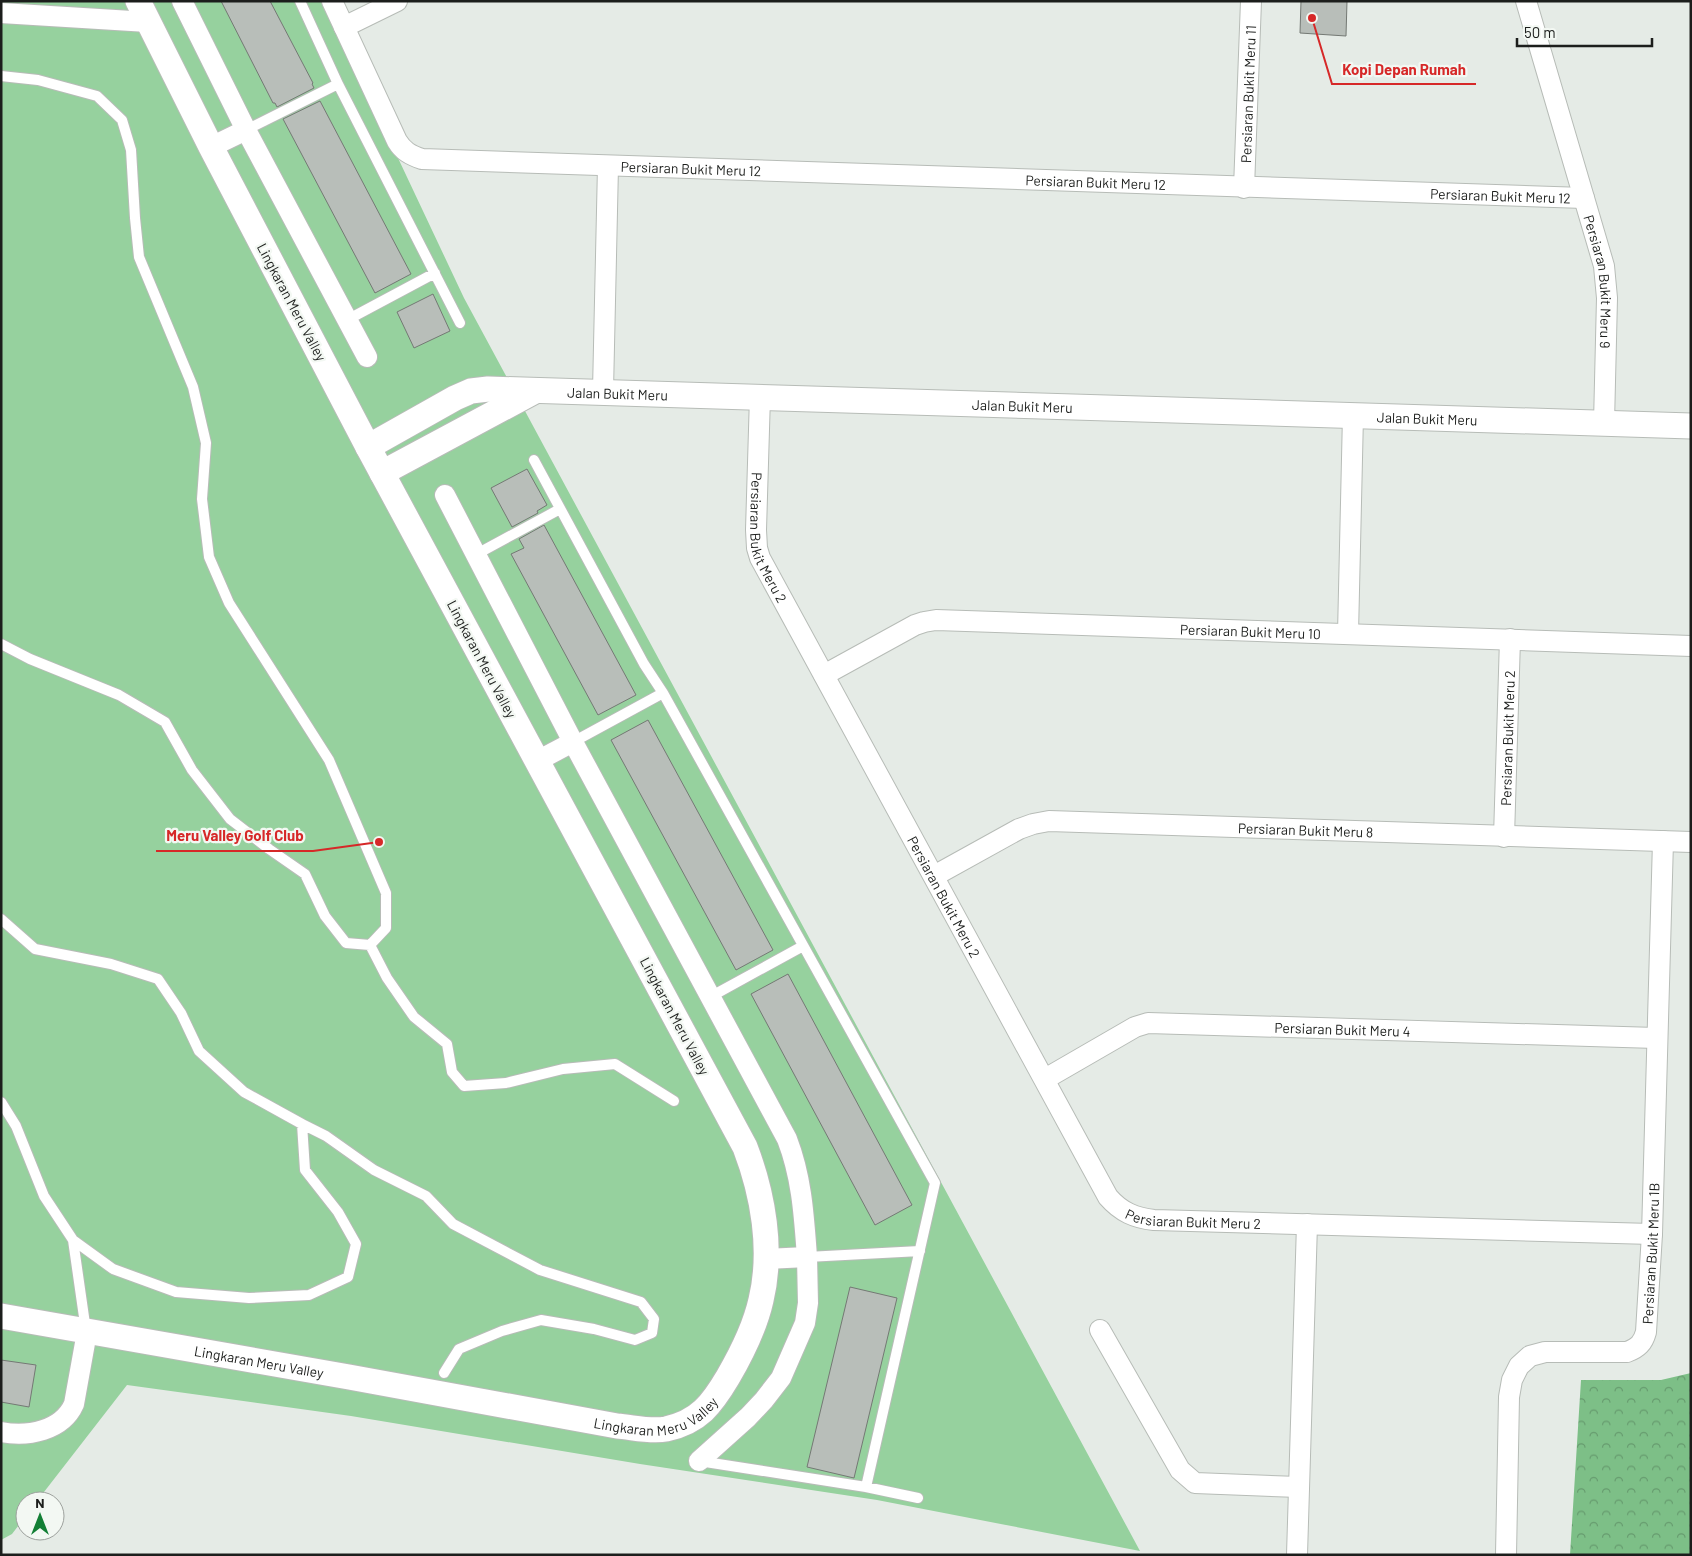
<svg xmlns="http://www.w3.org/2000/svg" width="1692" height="1556" viewBox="0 0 1692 1556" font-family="Barlow,sans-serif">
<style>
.green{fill:#96d19e}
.forest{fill:url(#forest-crowns)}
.building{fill:#b8beb9;stroke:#747974}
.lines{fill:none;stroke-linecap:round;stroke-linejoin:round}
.service-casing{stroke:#b7bcb7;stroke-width:12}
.minor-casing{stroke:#b7bcb7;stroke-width:22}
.tertiary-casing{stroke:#b7bcb7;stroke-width:27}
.service{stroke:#fff;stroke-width:10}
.minor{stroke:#fff;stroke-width:20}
.tertiary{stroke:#fff;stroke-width:25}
.labels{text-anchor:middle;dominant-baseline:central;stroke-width:4.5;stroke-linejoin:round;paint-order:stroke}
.street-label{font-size:14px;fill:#1c1e1c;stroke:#f3f8f3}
.leader{fill:none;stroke:#d62828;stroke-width:2}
.callout-dot{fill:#d62828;stroke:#f3f8f3;stroke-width:2}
.callout-label{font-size:15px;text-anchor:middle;font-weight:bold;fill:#d62828;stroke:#f3f8f3;stroke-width:4.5;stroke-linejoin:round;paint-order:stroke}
</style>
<defs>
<pattern id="forest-crowns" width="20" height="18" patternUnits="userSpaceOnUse" patternTransform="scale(1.25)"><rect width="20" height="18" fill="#7dbf87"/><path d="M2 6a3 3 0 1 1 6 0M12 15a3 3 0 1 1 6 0" fill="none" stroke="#669b6e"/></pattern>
</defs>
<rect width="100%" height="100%" fill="#e5ebe6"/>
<path class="green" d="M 1,1 L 324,1 L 464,298 L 1140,1551 L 877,1500 L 640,1464 L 351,1416 L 127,1385 L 37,1501 L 25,1501 L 25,1517 L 12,1534 L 1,1540 Z"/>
<path class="forest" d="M 1691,1373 L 1691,1555 L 1570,1555 L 1581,1380 L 1661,1380 Z"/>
<path class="building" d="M 221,1 L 270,1 L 313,83 L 312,84 L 314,88 L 277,107 L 275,103 L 273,103 Z
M 1301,1 L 1347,1 L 1346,36 L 1300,33 Z
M 320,101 L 411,274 L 375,293 L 283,119 Z
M 433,294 L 450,331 L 414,348 L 397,312 Z
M 527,469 L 547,505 L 537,511 L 538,513 L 512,527 L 491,488 Z
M 544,525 L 636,695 L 598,715 L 511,554 L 524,548 L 519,539 Z
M 648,720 L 773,950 L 736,970 L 611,740 Z
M 788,974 L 912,1205 L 875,1225 L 751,994 Z
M 850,1287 L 897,1298 L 854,1478 L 807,1467 Z
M 1,1360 L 36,1365 L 29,1407 L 1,1402 Z"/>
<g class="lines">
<g class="service-casing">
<path id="service" d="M 300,1 L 338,84 L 460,323
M 1,76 L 38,80 L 97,96 L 122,120 L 131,150 L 135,218 L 139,257 L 193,387 L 206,443 L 202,499 L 209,557 L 229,603 L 329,760 L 386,893 L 386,928 L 370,945 L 346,943 L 325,916 L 305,874 L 269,849 L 230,819 L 192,770 L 165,722 L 119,695 L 30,659 L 1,644
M 246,130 L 338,84
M 347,320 L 435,273
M 534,460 L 644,664 L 663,693 L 935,1183 L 866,1487
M 475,555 L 560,509
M 573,742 L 663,693
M 1,919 L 35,949 L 111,964 L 158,979 L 181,1013 L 199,1051 L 244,1092 L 302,1124
M 370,945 L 387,978 L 414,1017 L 447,1044 L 452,1072 L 464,1086 L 506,1083 L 563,1069 L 615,1064 L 674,1101
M 710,997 L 803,946
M 1,1102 L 16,1126 L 44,1196 L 73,1240 L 113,1269 L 176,1292 L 249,1298 L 309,1295 L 348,1277 L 356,1244 L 338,1212 L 305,1170 L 302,1124 L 326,1136 L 374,1170 L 426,1196 L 453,1224 L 540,1270 L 641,1302 L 654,1319 L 652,1333 L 635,1340 L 594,1329 L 541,1320 L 502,1331 L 459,1349 L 444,1373
M 73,1240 L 86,1331
M 807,1257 L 920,1251
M 699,1461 L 866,1487 L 918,1498"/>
</g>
<g class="minor-casing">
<g id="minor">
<path d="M 182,1 L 246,130 L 367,357"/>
<path id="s1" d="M 332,1 L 397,141 C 403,151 410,155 422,159 L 1584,198"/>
<path id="s2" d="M 1526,1 L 1604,266 L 1607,298 L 1604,423"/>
<path d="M 1,13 L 148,22"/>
<path d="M 344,27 L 397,1"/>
<path d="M 211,147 L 246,130"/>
<path id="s3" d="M 1244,188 L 1251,1"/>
<path d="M 603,391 L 608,166"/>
<path id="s4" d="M 760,396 L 756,530 L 757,548 L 760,558 L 1108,1197 C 1121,1212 1135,1218 1154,1220 L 1652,1234"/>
<path d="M 445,495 L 573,742 L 787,1139 C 802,1178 804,1216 807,1257 L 766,1259"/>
<path d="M 1348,634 L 1353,415"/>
<path id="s5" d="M 824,675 L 915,625 L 924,622 L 936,620 L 1691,646"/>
<path d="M 537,761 L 573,742"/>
<path id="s6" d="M 1504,837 L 1510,639"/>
<path id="s7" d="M 934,876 L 1019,829 L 1033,824 L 1049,821 L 1691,842"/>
<path id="s8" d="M 1045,1079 L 1135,1027 L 1148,1023 L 1656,1038"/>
<path d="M 1100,1330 L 1180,1470 L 1195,1483 L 1299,1487"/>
<path d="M 1,1432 C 28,1437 62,1431 74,1404 L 87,1332"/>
<path d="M 699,1461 L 748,1417 L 764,1400 L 781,1378 L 805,1323 L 808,1303 L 807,1257"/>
<path d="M 1297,1555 L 1307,1224"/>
<path id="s9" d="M 1506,1555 L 1509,1397 L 1512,1380 L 1519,1366 L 1530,1356 L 1545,1352 L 1627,1352 C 1638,1348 1643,1343 1646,1332 L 1652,1234 L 1663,841"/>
</g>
</g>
<g class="tertiary-casing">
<g id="tertiary">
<path id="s10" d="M 368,447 L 455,398 L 471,391 L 488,389 L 1691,426"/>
<path d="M 382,473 L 535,391"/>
<path id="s11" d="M 1,1316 L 349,1377 L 617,1426 C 632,1427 650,1432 666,1429 C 699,1422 712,1404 728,1377 C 742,1353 755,1327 761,1300 C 773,1250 763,1194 745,1147 L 368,447 L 211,147 L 138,1"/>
</g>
</g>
<use href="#service" class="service"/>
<use href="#minor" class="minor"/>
<use href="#tertiary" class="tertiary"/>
</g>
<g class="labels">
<g class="street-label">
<text stroke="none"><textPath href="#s3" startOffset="94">Persiaran Bukit Meru 11</textPath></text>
<text stroke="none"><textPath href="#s1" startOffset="455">Persiaran Bukit Meru 12</textPath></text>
<text stroke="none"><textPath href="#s1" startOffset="860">Persiaran Bukit Meru 12</textPath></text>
<text stroke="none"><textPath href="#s1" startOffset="1265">Persiaran Bukit Meru 12</textPath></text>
<text stroke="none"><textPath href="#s2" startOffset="291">Persiaran Bukit Meru 9</textPath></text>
<text transform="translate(292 302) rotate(62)">Lingkaran Meru Valley</text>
<text stroke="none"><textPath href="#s10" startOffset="264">Jalan Bukit Meru</textPath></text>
<text stroke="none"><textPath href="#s10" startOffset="669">Jalan Bukit Meru</textPath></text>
<text stroke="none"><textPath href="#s10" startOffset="1074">Jalan Bukit Meru</textPath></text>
<text stroke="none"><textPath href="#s4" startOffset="144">Persiaran Bukit Meru 2</textPath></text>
<text stroke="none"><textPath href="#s5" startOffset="440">Persiaran Bukit Meru 10</textPath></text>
<text transform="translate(482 659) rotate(62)">Lingkaran Meru Valley</text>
<text stroke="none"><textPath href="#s6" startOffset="99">Persiaran Bukit Meru 2</textPath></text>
<text stroke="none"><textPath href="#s7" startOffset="385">Persiaran Bukit Meru 8</textPath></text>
<text stroke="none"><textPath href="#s4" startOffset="548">Persiaran Bukit Meru 2</textPath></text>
<text transform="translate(675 1016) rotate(62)">Lingkaran Meru Valley</text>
<text stroke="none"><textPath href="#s8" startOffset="312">Persiaran Bukit Meru 4</textPath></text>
<text stroke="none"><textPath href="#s4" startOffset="982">Persiaran Bukit Meru 2</textPath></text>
<text stroke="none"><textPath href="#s9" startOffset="411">Persiaran Bukit Meru 1B</textPath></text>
<text stroke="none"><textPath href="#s11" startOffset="262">Lingkaran Meru Valley</textPath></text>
<text stroke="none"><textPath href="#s11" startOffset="668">Lingkaran Meru Valley</textPath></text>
</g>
</g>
<path class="leader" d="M1312 18L1332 84H1476M379 842L313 851H156"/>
<g class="callout-dot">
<circle cx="1312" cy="18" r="5"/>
<circle cx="379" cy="842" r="5"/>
</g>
<g class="callout-label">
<text x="1404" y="75">Kopi Depan Rumah</text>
<text x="235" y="841">Meru Valley Golf Club</text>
</g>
<rect width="1692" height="1556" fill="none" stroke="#1c1e1c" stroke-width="5"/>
<g transform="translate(40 1516)"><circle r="24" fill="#f3f8f3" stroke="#9da19d"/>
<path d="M0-4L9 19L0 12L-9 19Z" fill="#137f35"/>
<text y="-8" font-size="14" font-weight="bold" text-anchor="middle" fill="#1c1e1c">N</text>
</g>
<path d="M1517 38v8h135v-8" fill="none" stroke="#1c1e1c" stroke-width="2.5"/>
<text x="1524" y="38" font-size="15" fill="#1c1e1c" stroke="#f3f8f3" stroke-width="4" paint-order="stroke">50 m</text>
</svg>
